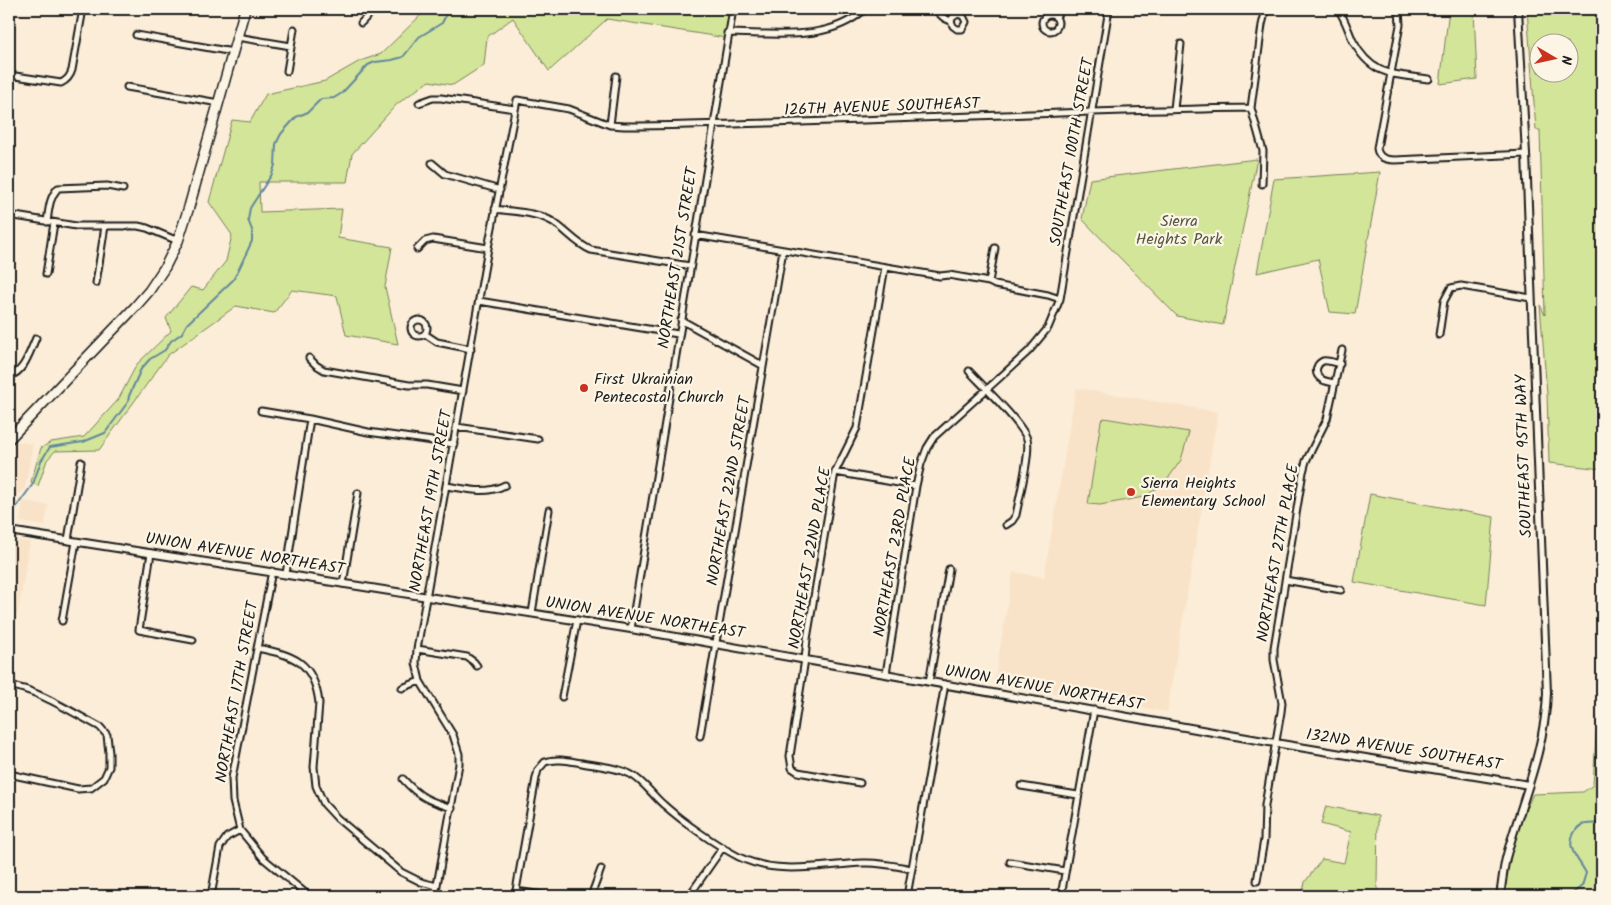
<svg xmlns="http://www.w3.org/2000/svg" width="1611" height="905" viewBox="0 0 1611 905" font-family="Kalam,sans-serif">
<style>
.built{fill:#f9e3c8}
.green{fill:#d3e599;stroke:#78805a;fill-rule:evenodd}
.lines{fill:none;stroke-linecap:round;stroke-linejoin:round}
.stream{stroke:#63879d;stroke-width:2}
.minor-casing{stroke:#1c1c1c;stroke-width:9}
.tertiary-casing{stroke:#1c1c1c;stroke-width:10}
.primary-casing{stroke:#1c1c1c;stroke-width:12}
.minor{stroke:#fcf5e5;stroke-width:5}
.tertiary{stroke:#fcf5e5;stroke-width:6}
.primary{stroke:#fcf5e5;stroke-width:9}
.poi-dot{fill:#c8321e;stroke:#fcf5e5;stroke-width:2}
.labels{text-anchor:middle;dominant-baseline:central;stroke-width:4.5;stroke-linejoin:round;paint-order:stroke}
.street-label{font-size:16px;fill:#1c1c1c;stroke:#fcf5e5}
.park-label{font-size:16px;fill:#535842;stroke:#fcf5e5}
.poi-label{font-size:16px;fill:#1c1c1c;stroke:#fcf5e5;text-anchor:start}
</style>
<rect width="100%" height="100%" fill="#fbedd8"/>
<filter id="ink" filterUnits="userSpaceOnUse"><feTurbulence type="fractalNoise" baseFrequency=".02" numOctaves="2"/><feDisplacementMap in="SourceGraphic" scale="10" xChannelSelector="R" yChannelSelector="G"/><feConvolveMatrix kernelMatrix="1 2 1 2 8 2 1 2 1" color-interpolation-filters="sRGB"/></filter>
<g filter="url(#ink)">
<path class="built" d="M 1076,388 L 1218,412 L 1167,712 L 994,684 L 1013,572 L 1044,577 Z
M 17,441 L 33,444 L 25,488 L 9,505 L 9,450 Z
M 23,501 L 48,505 L 45,526 L 20,522 Z
M 9,539 L 30,542 L 18,614 L 9,621 Z"/>
<path class="green" d="M 427,9 L 731,9 L 726,38 L 607,19 L 549,71 L 513,18 L 487,37 L 484,65 L 453,85 L 429,81 L 397,104 L 352,154 L 347,182 L 259,182 L 260,212 L 342,209 L 338,238 L 392,247 L 385,287 L 398,344 L 346,335 L 337,296 L 292,290 L 274,313 L 236,306 L 168,355 L 99,450 L 55,451 L 47,460 L 38,486 L 31,482 L 41,448 L 51,442 L 84,437 L 118,400 L 137,364 L 171,331 L 166,318 L 191,287 L 203,290 L 226,261 L 232,235 L 209,202 L 232,120 L 250,122 L 266,94 L 325,81 L 360,61 L 381,54 Z
M 1449,9 L 1474,9 L 1477,79 L 1440,84 Z
M 1527,9 L 1602,9 L 1602,469 L 1549,463 L 1547,394 L 1540,305 L 1545,315 L 1540,130 L 1536,130 ZM 1538,42 L 1568,42 L 1568,72 L 1538,72 Z
M 1257,159 L 1223,325 L 1177,316 L 1082,219 L 1090,179 Z
M 1380,172 L 1355,314 L 1330,312 L 1318,259 L 1257,273 L 1274,179 Z
M 1104,418 L 1189,432 L 1181,460 L 1165,483 L 1144,497 L 1100,505 L 1088,504 L 1101,421 Z
M 1370,494 L 1494,517 L 1486,605 L 1354,582 Z
M 1602,697 L 1602,896 L 1499,896 L 1507,849 L 1533,794 L 1583,792 L 1593,785 L 1596,736 Z
M 1326,806 L 1378,816 L 1377,884 L 1380,896 L 1302,896 L 1305,882 L 1322,859 L 1344,863 L 1351,832 L 1321,824 Z"/>
<g class="lines">
<path class="stream" d="M 9,517 L 33,484 L 41,461 L 50,447 L 83,442 L 105,433 L 128,402 L 129,396 L 141,369 L 150,359 L 165,350 L 171,341 L 182,333 L 187,324 L 233,280 L 238,271 L 252,241 L 252,230 L 248,220 L 250,208 L 272,174 L 275,165 L 276,144 L 281,134 L 296,117 L 308,112 L 321,99 L 334,98 L 342,93 L 368,65 L 375,62 L 392,60 L 403,57 L 419,37 L 442,23 L 449,9
M 1569,896 L 1582,886 L 1586,873 C 1580,861 1565,848 1574,833 C 1577,828 1580,824 1586,824 C 1591,823 1597,824 1602,823"/>
<g class="minor-casing">
<path id="minor" d="M 934,9 L 944,18 L 951,21 L 953,26 L 957,29 L 962,29 L 966,22 L 963,16 L 958,14 L 953,17 L 951,21
M 1338,9 C 1345,19 1348,30 1353,41 C 1372,77 1394,74 1429,79
M 1399,9 L 1400,25 L 1377,148 C 1378,158 1386,160 1395,160 L 1526,154
M1042 23a8 8 0 1 1 16 0a8 8 0 1 1-16 0Z
M 1056,17 L 1061,9
M 361,23 L 374,9
M 727,33 C 773,33 829,43 865,9
M 136,35 L 233,52
M 237,37 L 291,46
M 287,71 L 294,29
M 9,75 L 61,83 C 67,80 70,77 72,70 L 83,9
M 127,87 L 219,103
M 419,103 L 433,98 L 441,98 L 515,109
M 1174,109 L 1181,44
M 610,125 L 616,76
M 9,134 L 9,131
M 432,163 L 445,174 L 500,190
M 1262,184 L 1263,151 L 1251,108 L 1262,25 L 1266,9
M 495,209 C 514,212 537,212 553,222 C 566,230 576,244 591,250 L 690,266
M 9,215 L 76,226 L 138,226 L 147,228 L 178,241
M 47,222 C 49,209 49,198 58,188 L 107,186 L 123,189
M 695,235 L 940,276 L 949,275 L 989,282 L 995,285 L 1048,295 L 1060,299
M 417,249 L 425,241 L 433,239 L 488,248
M 46,274 L 54,223
M 989,282 L 995,248
M 96,283 L 105,226
M 479,301 L 678,334
M411 328a8 8 0 1 1 16 0a8 8 0 1 1-16 0Z
M 681,320 L 762,365
M 425,334 L 437,342 L 471,349
M 1439,335 L 1444,301 L 1451,288 L 1461,286 L 1531,298
M 309,358 L 316,365 L 324,370 L 409,385 L 427,385 L 463,391
M 969,371 C 982,385 1022,423 1027,439 C 1031,452 1019,499 1016,515 L 1012,521 L 1006,525
M 9,376 C 24,373 30,351 36,338
M 1335,383 C 1330,382 1324,382 1320,378 C 1314,373 1316,364 1323,361 C 1328,360 1335,363 1340,364
M 261,411 L 310,419 L 368,432 L 454,444
M 457,427 L 538,439
M 835,472 L 916,486
M 447,486 C 467,489 486,495 505,485
M 68,540 L 81,462
M 151,553 L 139,630 L 193,640
M 286,574 L 310,419
M 1285,580 L 1341,590
M 343,584 L 358,493
M 532,613 L 549,510
M 62,621 L 76,542
M 631,629 L 733,9
M 257,648 C 293,655 314,661 319,703 L 314,767 L 316,786 L 324,804 L 337,818 L 401,872 L 421,882 L 437,886
M 417,649 L 467,657 L 474,662 L 477,666
M 886,674 L 916,486 L 921,464 L 927,448 L 934,437 L 1029,351 L 1048,328 L 1060,299 L 1109,9
M 929,682 L 949,569
M 9,686 C 33,687 77,715 100,727 L 107,735 L 109,753 L 109,767 L 104,778 L 91,788 L 78,789 L 9,774
M 402,688 L 420,681
M 562,697 L 577,620
M 700,736 L 783,250
M 403,779 C 419,797 429,801 452,808
M 860,783 L 798,772 L 792,768 L 790,756 L 805,659 L 807,639 L 835,472 L 857,428 L 885,267
M 1021,786 L 1078,795
M 240,830 L 263,858 L 309,896
M 1010,862 L 1065,871
M 1257,881 L 1264,840 L 1265,805 L 1281,712 L 1282,703 L 1274,660 L 1274,648 L 1303,472 L 1306,461 L 1327,419 L 1342,350
M 516,891 L 549,896
M 211,896 L 220,847 L 227,837 L 240,830 L 233,801 L 232,778 L 272,571
M 435,896 L 459,764 L 459,754 L 453,735 L 420,681 L 416,663 L 417,649 L 488,248 L 517,100 L 569,109 L 610,125 L 624,126 C 833,124 1042,111 1251,108
M 515,896 L 536,778 L 538,770 L 545,762 C 557,758 569,761 582,763 C 598,766 616,767 630,774 C 644,781 652,795 664,805 C 683,822 716,845 739,857 C 778,876 822,865 863,863 C 880,862 896,866 912,869
M 591,896 L 601,869
M 689,896 L 723,847
M 907,896 L 945,684
M 1061,896 L 1094,710"/>
</g>
<g class="tertiary-casing">
<path id="tertiary" d="M 9,531 L 631,629 L 1275,743 L 1529,785
M 1500,896 C 1502,884 1503,871 1506,858 C 1521,803 1545,751 1547,693 L 1526,154 L 1518,9"/>
</g>
<g class="primary-casing">
<path id="primary" d="M 9,439 L 135,307 L 149,291 L 165,267 L 178,241 L 189,207 L 245,9"/>
</g>
<use href="#minor" class="minor"/>
<use href="#tertiary" class="tertiary"/>
<use href="#primary" class="primary"/>
</g>
</g>
<g class="poi-dot">
<circle cx="584" cy="388" r="5"/>
<circle cx="1131" cy="492" r="5"/>
</g>
<g class="labels">
<g class="street-label">
<text transform="translate(882 107) rotate(-2)">126TH AVENUE SOUTHEAST</text>
<text transform="translate(1072 152) rotate(-80)">SOUTHEAST 100TH STREET</text>
<text transform="translate(678 258) rotate(-81)">NORTHEAST 21ST STREET</text>
<text transform="translate(1524 456) rotate(-92)">SOUTHEAST 95TH WAY</text>
<text transform="translate(729 491) rotate(-80)">NORTHEAST 22ND STREET</text>
<text transform="translate(431 501) rotate(-80)">NORTHEAST 19TH STREET</text>
<text transform="translate(895 547) rotate(-80)">NORTHEAST 23RD PLACE</text>
<text transform="translate(1278 553) rotate(-80)">NORTHEAST 27TH PLACE</text>
<text transform="translate(245 554) rotate(9)">UNION AVENUE NORTHEAST</text>
<text transform="translate(810 558) rotate(-80)">NORTHEAST 22ND PLACE</text>
<text transform="translate(645 618) rotate(9)">UNION AVENUE NORTHEAST</text>
<text transform="translate(1044 688) rotate(10)">UNION AVENUE NORTHEAST</text>
<text transform="translate(237 692) rotate(-80)">NORTHEAST 17TH STREET</text>
<text transform="translate(1404 750) rotate(9)">132ND AVENUE SOUTHEAST</text>
</g>
<g class="park-label">
<text x="1179" y="221">Sierra<tspan x="1179" dy="18">Heights Park</tspan></text>
</g>
<g class="poi-label">
<text x="594" y="379">First Ukrainian<tspan x="594" dy="18">Pentecostal Church</tspan></text>
<text x="1141" y="483">Sierra Heights<tspan x="1141" dy="18">Elementary School</tspan></text>
</g>
</g>
<rect width="1611" height="905" fill="none" stroke="#fcf5e5" stroke-width="30"/>
<rect x="15" y="15" width="1581" height="875" fill="none" stroke="#1c1c1c" stroke-width="2" filter="url(#ink)"/>
<g transform="translate(1554 58) rotate(99)"><circle r="24" fill="#fcf5e5" stroke="#a29e95"/>
<path d="M0-4L9 19L0 12L-9 19Z" fill="#c8321e"/>
<text y="-8" font-size="14" font-weight="bold" text-anchor="middle" fill="#1c1c1c">N</text>
</g>
</svg>
